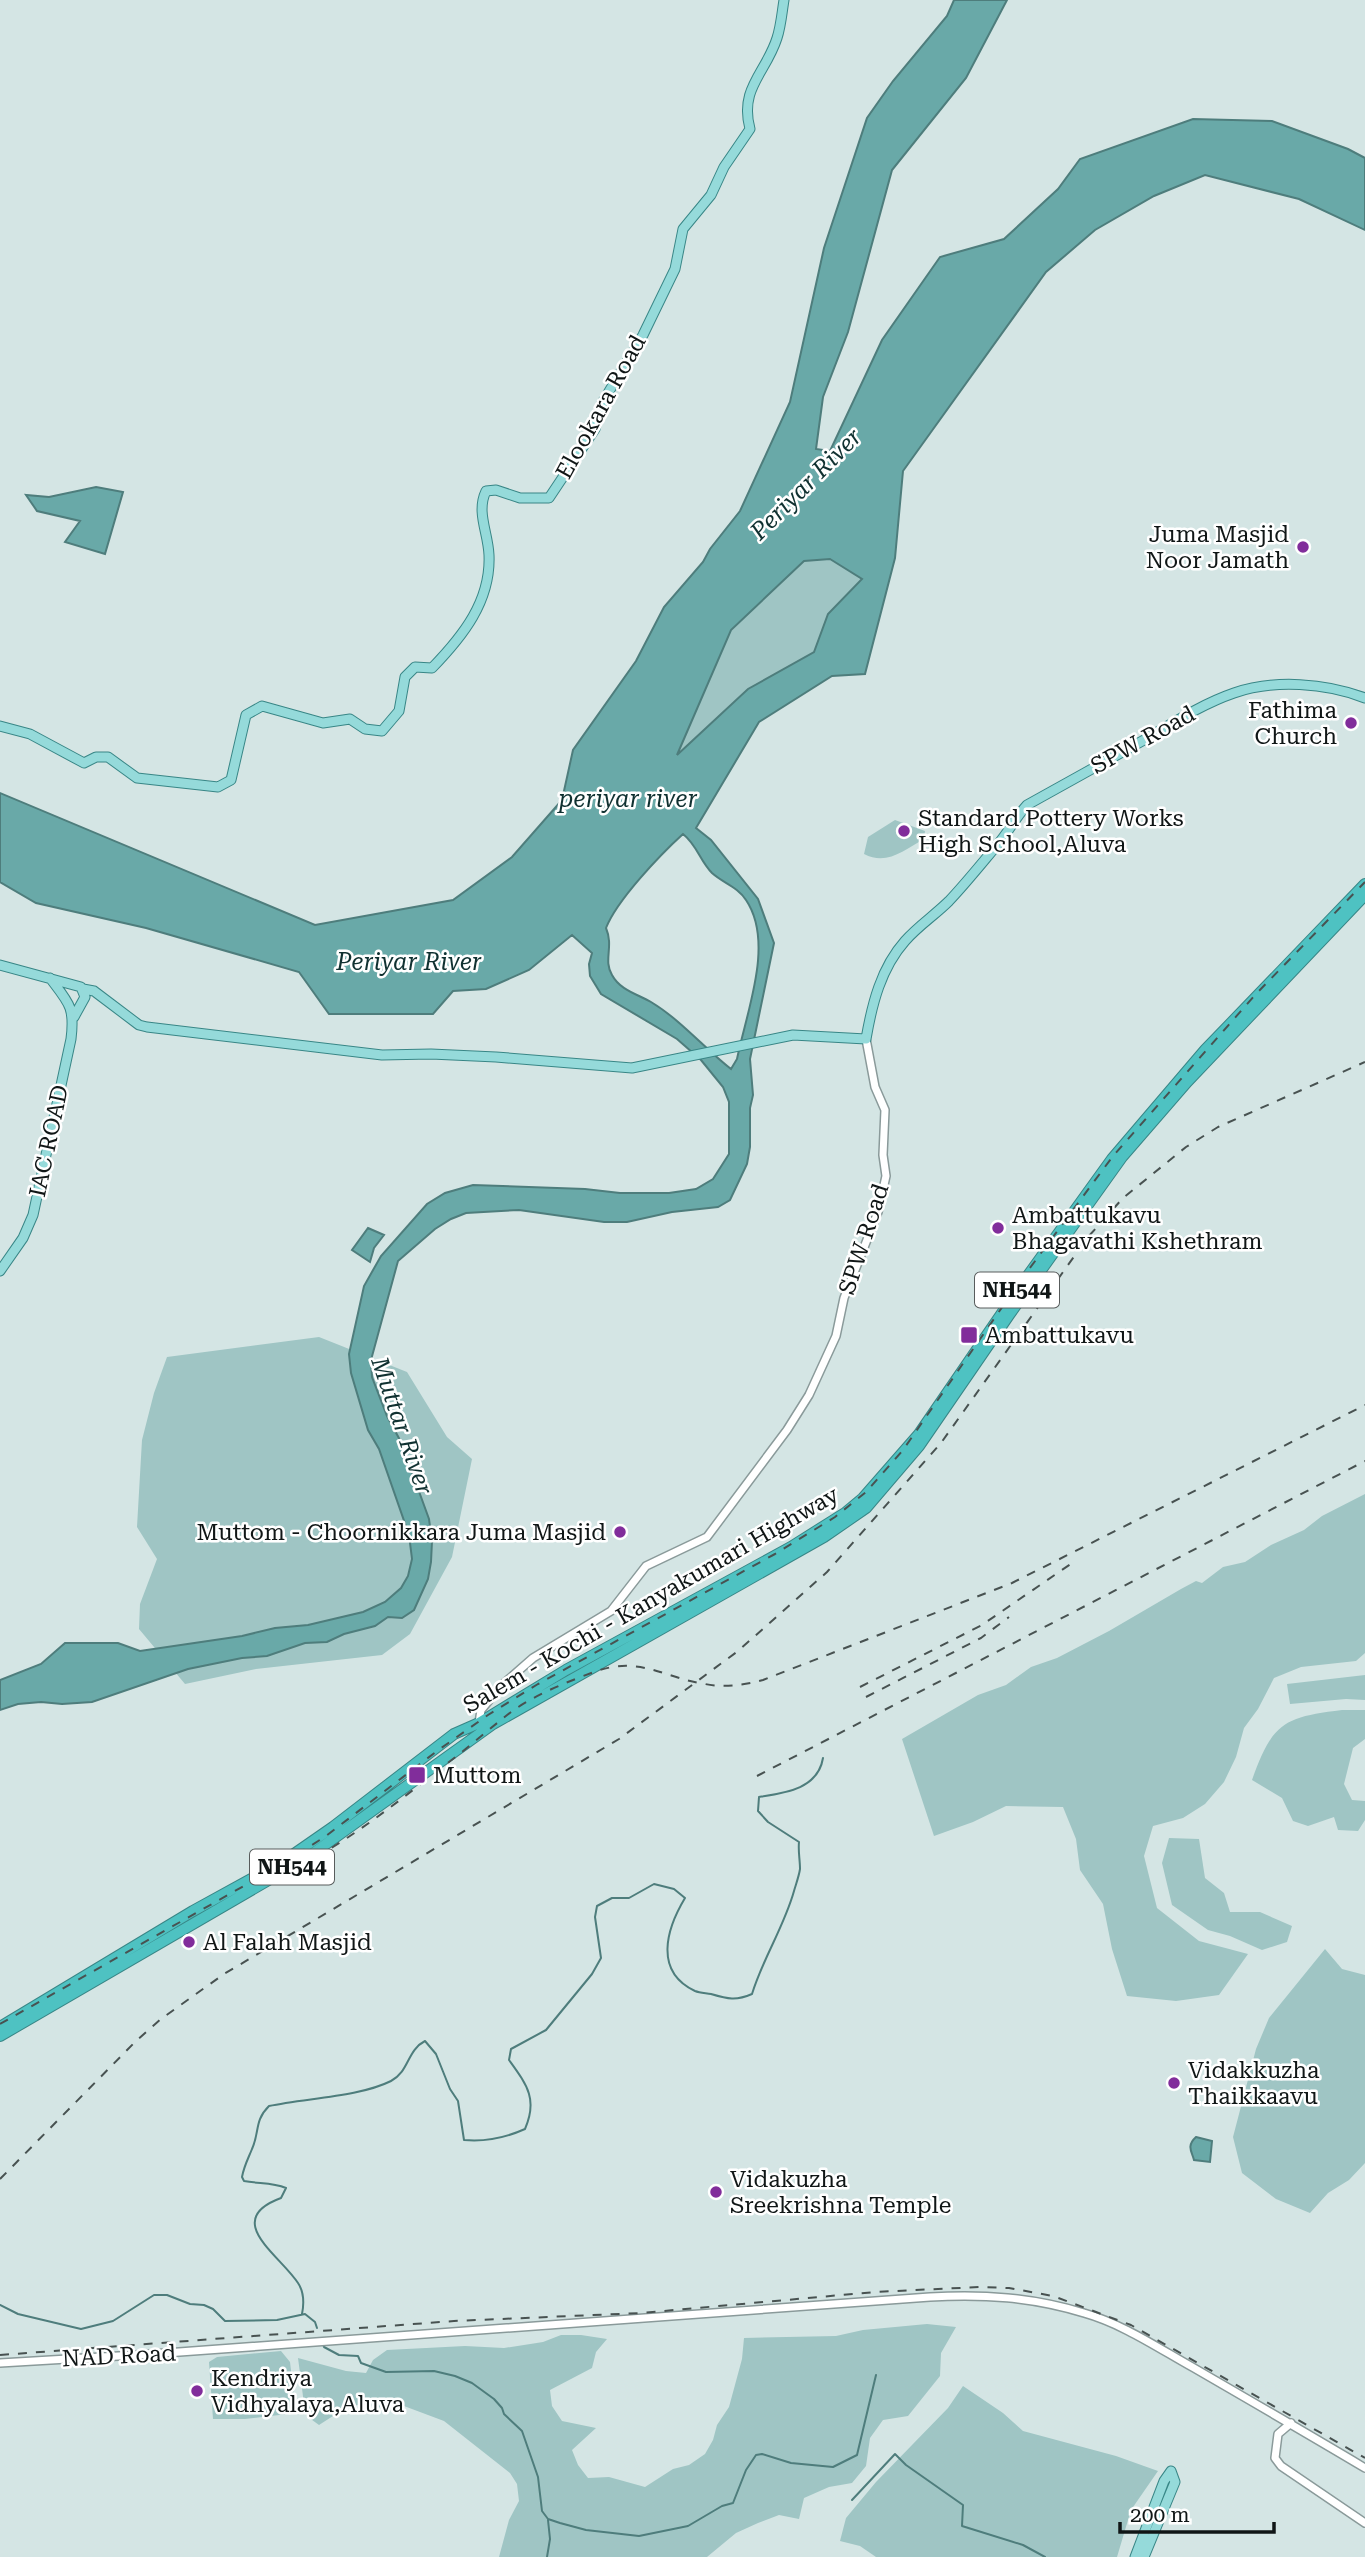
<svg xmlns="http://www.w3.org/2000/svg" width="1365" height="2557" viewBox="0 0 1365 2557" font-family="'Roboto Serif',serif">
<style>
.green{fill:#9fc5c4}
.water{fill:#69a9a8;stroke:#4e7d7c;stroke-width:2;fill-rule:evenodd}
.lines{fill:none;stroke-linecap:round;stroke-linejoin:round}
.stream{stroke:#4e7d7c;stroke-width:2}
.minor-casing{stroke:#8a9a9a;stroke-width:10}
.major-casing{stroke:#388686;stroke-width:11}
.highway-casing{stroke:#388686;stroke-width:12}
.minor{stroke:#fff;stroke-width:7}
.major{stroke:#95dada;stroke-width:9}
.highway{stroke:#4ec2c2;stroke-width:10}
.rail{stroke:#485251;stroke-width:2;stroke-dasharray:9 9;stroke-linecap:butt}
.poi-dot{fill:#812d9b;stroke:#fff;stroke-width:2.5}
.labels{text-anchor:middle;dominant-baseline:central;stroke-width:5;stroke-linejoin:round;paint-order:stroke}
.shield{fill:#fff;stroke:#585c5c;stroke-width:2}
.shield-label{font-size:21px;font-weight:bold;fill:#101616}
.street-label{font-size:23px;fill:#101616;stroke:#fff}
.poi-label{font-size:23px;fill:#101616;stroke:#fff;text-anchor:start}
.water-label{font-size:24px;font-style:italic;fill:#103131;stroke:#fff}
</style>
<rect width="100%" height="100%" fill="#d4e5e4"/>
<path class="green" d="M 830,559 L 863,578 L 828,614 L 814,652 L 748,689 L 675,757 L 731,630 L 804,561 Z
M 895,820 L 925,831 L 924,839 C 904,850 887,866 864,854 L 868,837 Z
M 319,1337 L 407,1372 L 447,1437 L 472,1459 L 452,1557 L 410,1634 L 382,1655 L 256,1669 L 185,1684 L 139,1629 L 140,1604 L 157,1559 L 137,1527 L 142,1440 L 154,1393 L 167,1357 Z
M 1365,1494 L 1365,1653 L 1356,1661 L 1301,1667 L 1274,1678 L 1258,1709 L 1244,1728 L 1236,1757 L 1224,1782 L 1205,1804 L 1183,1818 L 1153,1826 L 1144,1856 L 1157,1908 L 1199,1941 L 1248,1954 L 1219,1995 L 1176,2001 L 1127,1996 L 1112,1949 L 1103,1904 L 1080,1870 L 1076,1839 L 1063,1807 L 1006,1806 L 973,1822 L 934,1836 L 902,1739 L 978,1695 L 1006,1685 L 1031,1667 L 1057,1658 L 1109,1631 L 1181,1589 L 1196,1581 L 1202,1583 L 1223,1567 L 1245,1562 L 1271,1545 L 1304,1530 L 1322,1516 Z
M 1365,1675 L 1365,1700 L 1346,1699 L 1290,1704 L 1287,1684 Z
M 1342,1710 L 1365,1710 L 1365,1739 L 1353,1748 L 1344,1784 L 1352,1800 L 1365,1801 L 1365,1820 L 1358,1831 L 1338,1830 L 1334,1817 L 1308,1826 L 1293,1821 L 1282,1798 L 1252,1780 C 1272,1723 1284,1717 1342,1710 Z
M 1169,1838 L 1199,1839 L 1205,1878 L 1224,1893 L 1230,1912 L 1260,1912 L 1292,1926 L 1287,1942 L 1262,1950 L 1230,1936 L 1208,1930 L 1172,1905 L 1162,1863 Z
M 1325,1949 L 1342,1969 L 1365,1975 L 1365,2163 L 1349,2180 L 1328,2193 L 1310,2213 L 1276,2199 L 1242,2173 L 1233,2137 L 1256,2049 L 1269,2018 Z
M 927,2324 L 956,2327 L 941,2353 L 940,2376 L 908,2416 L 883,2420 L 870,2438 L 866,2466 L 852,2483 L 829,2487 L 804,2498 L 799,2519 L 779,2515 L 758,2523 L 736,2533 L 707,2557 L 499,2557 L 509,2520 L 519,2501 L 517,2484 L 510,2473 L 444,2421 L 404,2406 L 374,2407 L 363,2404 L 347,2407 L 319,2425 L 308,2417 L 304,2404 L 298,2358 L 346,2371 L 366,2373 L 373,2360 L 387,2350 L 465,2346 L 504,2348 L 543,2342 L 561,2335 L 581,2335 L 607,2339 L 596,2352 L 592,2368 L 550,2390 L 552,2406 L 562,2421 L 596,2428 L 572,2450 L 578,2465 L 588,2478 L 609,2477 L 645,2487 L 673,2469 L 689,2465 L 705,2454 L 713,2440 L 717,2425 L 729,2407 L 742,2359 L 744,2338 L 836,2336 L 863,2330 Z
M 281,2351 L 290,2362 L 296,2413 L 245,2419 L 213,2419 L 209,2362 L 217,2357 Z
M 963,2386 L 1003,2413 L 1023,2431 L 1116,2456 L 1158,2471 L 1131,2510 L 1117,2557 L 876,2557 L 860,2546 L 840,2541 L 846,2518 L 876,2482 L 948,2408 Z"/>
<path class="water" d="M 954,0 L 1007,0 L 966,78 L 892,170 L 848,332 L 823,397 L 816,449 L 830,451 L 882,340 L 940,257 L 1004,239 L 1058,189 L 1080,159 L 1193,119 L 1272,121 L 1348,149 L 1365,158 L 1365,230 L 1299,199 L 1205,175 L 1154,196 L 1095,230 L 1046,272 L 903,471 L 895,558 L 865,674 L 832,676 L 759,722 L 696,828 L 711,840 L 758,899 L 774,943 L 750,1059 L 753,1095 L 750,1108 L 750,1147 L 747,1164 L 730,1200 L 718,1207 L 672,1212 L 627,1222 L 604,1222 L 519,1210 L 466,1213 L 451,1219 L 435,1229 L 398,1261 L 371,1360 L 372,1377 L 387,1416 L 401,1442 L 429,1519 L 432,1541 L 431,1562 L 428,1579 L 414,1610 L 402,1618 L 388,1617 L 375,1626 L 344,1634 L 327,1642 L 305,1643 L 267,1656 L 242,1658 L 188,1669 L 92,1702 L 62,1704 L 41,1702 L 18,1704 L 0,1710 L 0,1680 L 41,1664 L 65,1643 L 118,1643 L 140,1651 L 242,1636 L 275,1628 L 308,1625 L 363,1612 L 385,1602 L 401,1588 L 408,1576 L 412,1559 L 409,1535 L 379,1449 L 368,1430 L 351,1373 L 349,1354 L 364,1286 L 381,1256 L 427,1204 L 445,1193 L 473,1185 L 585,1189 L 620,1193 L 669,1193 L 696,1189 L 713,1179 L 729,1154 L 729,1102 L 723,1087 L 701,1060 L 677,1039 L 601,994 L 590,976 L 589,964 L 592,953 L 572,935 L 529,970 L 486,989 L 453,991 L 433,1014 L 329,1014 L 299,972 L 146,928 L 36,903 L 0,882 L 0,793 L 315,925 L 453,900 L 512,857 L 562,800 L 573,750 L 636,661 L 664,607 L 703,562 L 710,549 L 740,511 L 790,402 L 824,248 L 867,118 L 893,81 L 947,16 ZM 830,559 L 862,579 L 828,614 L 814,652 L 748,689 L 677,755 L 731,630 L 804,561 ZM 683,834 C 697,845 700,861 712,873 C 723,883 738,887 746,900 C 775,943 746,1013 737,1059 L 731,1069 C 704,1048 681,1020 651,1002 C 637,994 620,990 612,975 C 603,960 614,947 606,928 C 617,900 660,855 683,834 Z
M 96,487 L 123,492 L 105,554 L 65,542 L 80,521 L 37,511 L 26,495 L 49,497 Z
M 368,1228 L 384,1235 L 374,1248 L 370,1262 L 352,1250 Z
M 1196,2137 L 1212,2141 L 1210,2162 L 1194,2160 C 1192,2152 1186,2146 1196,2137 Z"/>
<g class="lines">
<path class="stream" d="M 0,2305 L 18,2314 L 81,2329 L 113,2321 L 154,2295 L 167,2295 L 190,2304 L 204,2305 L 213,2309 L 225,2321 L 277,2320 L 305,2314 L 315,2322 L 317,2328
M 302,2314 C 304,2304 304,2292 298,2283 C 280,2255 221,2220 281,2198 L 286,2188 C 272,2182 259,2184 244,2181 L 242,2177 C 244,2166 248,2159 252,2149 C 260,2131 254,2121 269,2106 C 306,2098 359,2097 391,2081 C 409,2072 407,2050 425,2041 L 436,2054 L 450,2089 L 458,2101 L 464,2140 C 486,2142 505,2138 525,2129 C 538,2099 527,2085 509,2060 L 511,2049 L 546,2030 L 592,1974 L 601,1958 L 595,1917 L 597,1906 L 612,1898 L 629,1898 L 654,1884 L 674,1889 L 685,1898 C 667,1928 653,1971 695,1991 C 700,1993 706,1993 711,1994 C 728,1999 736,2001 752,1994 C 763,1958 784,1927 794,1891 C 796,1884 799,1876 800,1869 C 800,1860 798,1851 799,1842 L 768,1822 L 758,1811 L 759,1797 C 785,1793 818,1789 823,1758
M 323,2343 L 324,2347 L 339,2355 L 358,2356 L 361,2363 L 386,2372 L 434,2371 L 455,2376 L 472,2383 L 494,2399 L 502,2408 L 504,2414 L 522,2431 L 538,2477 L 542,2511 L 548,2519 L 560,2523 L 586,2530 L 639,2536 L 688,2526 L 722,2506 L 733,2503 L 746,2470 L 756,2455 L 762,2454 L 791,2463 L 833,2467 L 857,2455 L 876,2375
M 852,2500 L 895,2454 L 906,2465 L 963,2505 L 962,2526 L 1023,2545 L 1045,2557
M 547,2557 L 550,2539 L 548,2520"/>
<g class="minor-casing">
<path id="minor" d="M 479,1723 L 481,1710 L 501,1686 L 533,1658 L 611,1611 L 646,1566 L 707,1537 L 787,1430 L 809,1395 L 836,1336 L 844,1298 L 878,1212 L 886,1176 L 883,1155 L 885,1110 L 875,1087 L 866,1039
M 0,2363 L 152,2354 L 930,2297 C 983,2294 1032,2297 1084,2313 C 1123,2324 1158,2348 1194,2368 C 1251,2401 1308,2434 1365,2468
M 1291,2423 L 1278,2434 L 1275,2458 L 1281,2466 L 1365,2523"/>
</g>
<g class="major-casing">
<path id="major" d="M 0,726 L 30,734 L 84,763 L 96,757 L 108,757 L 137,778 L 218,787 L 231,780 L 246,715 L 262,706 L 323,723 L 350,719 L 365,729 L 382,731 L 399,711 L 405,677 L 415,667 L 432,668 C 463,636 491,601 489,555 C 488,532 476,512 486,491 L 496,490 L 520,498 L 549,498 L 595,429 L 602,403 L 643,335 L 675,269 L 683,229 L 711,195 L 724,167 L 750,129 C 739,88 766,73 777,38 C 781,26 782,12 784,0
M 0,965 L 81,987 L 85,997 L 74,1017
M 83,989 L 94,991 L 139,1025 L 147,1027 L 382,1055 L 431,1054 L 496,1057 L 632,1068 L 793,1035 L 866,1039 C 872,1004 881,968 905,941 C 918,926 935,915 949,901 C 966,883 982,863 998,844 C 1009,831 1016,817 1027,805 C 1066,783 1105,762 1144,740 C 1173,723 1202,704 1234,693 C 1274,679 1326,683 1365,698
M 0,1271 L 23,1238 L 33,1215 L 71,1039 C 75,1007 69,1003 50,978
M 1135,2557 L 1164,2481 L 1171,2471
M 1144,2557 L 1175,2482 L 1171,2471"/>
</g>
<g class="highway-casing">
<path id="highway" d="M 0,2027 L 193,1911 L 284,1861 L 333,1827 L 454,1734 L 479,1723 L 566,1670 L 791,1547 L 845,1513 L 863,1498 L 919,1434 L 1024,1281 L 1112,1159 L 1205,1050 L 1365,884
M 0,2036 L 308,1857 L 493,1724 L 824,1537 L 866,1508 L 919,1446 L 1009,1315 L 1122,1157 L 1187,1082 L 1365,895"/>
</g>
<use href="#minor" class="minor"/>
<use href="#major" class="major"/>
<use href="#highway" class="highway"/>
<path class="rail" d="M 860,1687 L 982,1625 L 1075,1561
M 866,1697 L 981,1638 L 1009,1617
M 757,1776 L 1365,1461
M 268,1881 C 333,1854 390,1808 445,1765 C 468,1748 489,1729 511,1712 C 536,1694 569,1681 597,1671 C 640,1656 665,1678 705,1684 C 725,1688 744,1685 763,1680 L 1012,1583 L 1365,1405
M 0,2024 L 279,1866 L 326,1836 L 437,1751 L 488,1715 L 538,1684 L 775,1554 L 835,1517 L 866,1492 L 903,1450 L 1021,1280 L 1113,1156 L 1255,995 L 1365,882
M 0,2179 L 136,2041 L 161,2019 L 224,1974 L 619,1739 L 738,1651 L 827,1572 L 941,1443 L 1088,1237 L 1123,1198 L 1186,1147 L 1218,1127 L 1365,1062
M 0,2355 L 454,2321 L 641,2313 L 875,2292 L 979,2287 L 1009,2288 L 1053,2296 L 1131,2325 L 1365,2458"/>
</g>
<g class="poi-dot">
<circle cx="1303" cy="547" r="7"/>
<circle cx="1351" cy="723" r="7"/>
<circle cx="904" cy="831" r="7"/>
<circle cx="998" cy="1228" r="7"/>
<rect x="960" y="1326" width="18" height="18" rx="3.5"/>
<circle cx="620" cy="1532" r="7"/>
<rect x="408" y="1766" width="18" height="18" rx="3.5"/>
<circle cx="189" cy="1942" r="7"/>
<circle cx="1174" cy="2083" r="7"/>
<circle cx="716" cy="2192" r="7"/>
<circle cx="197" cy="2391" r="7"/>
</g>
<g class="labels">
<g class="shield">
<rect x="975" y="1272.5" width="84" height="35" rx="5"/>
<rect x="250" y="1849.5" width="84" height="35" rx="5"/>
</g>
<g class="shield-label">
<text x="1017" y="1290">NH544</text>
<text x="292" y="1867">NH544</text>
</g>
<g class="street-label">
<text transform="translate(601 407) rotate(-61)">Elookara Road</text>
<text transform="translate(1143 740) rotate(-29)">SPW Road</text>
<text transform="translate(49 1141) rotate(-78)">IAC ROAD</text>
<text transform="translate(864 1239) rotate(-72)">SPW Road</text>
<text transform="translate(651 1600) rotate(-30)">Salem - Kochi - Kanyakumari Highway</text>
<text transform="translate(119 2356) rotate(-3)">NAD Road</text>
</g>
<g class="poi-label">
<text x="1289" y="534" text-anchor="end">Juma Masjid<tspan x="1289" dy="26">Noor Jamath</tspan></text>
<text x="1337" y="710" text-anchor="end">Fathima<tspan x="1337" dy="26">Church</tspan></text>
<text x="918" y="818">Standard Pottery Works<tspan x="918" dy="26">High School,Aluva</tspan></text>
<text x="1012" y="1215">Ambattukavu<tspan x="1012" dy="26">Bhagavathi Kshethram</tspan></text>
<text x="985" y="1335">Ambattukavu</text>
<text x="606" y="1532" text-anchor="end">Muttom - Choornikkara Juma Masjid</text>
<text x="433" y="1775">Muttom</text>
<text x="203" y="1942">Al Falah Masjid</text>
<text x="1188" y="2070">Vidakkuzha<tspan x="1188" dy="26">Thaikkaavu</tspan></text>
<text x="730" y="2179">Vidakuzha<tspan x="730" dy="26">Sreekrishna Temple</tspan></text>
<text x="211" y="2378">Kendriya<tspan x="211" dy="26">Vidhyalaya,Aluva</tspan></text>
</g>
<g class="water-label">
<text transform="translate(806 484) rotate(-45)">Periyar River</text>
<text x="628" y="799">periyar river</text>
<text x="409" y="962">Periyar River</text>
<text transform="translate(402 1426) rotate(71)">Muttar River</text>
</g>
</g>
<path d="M1120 2522v10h154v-10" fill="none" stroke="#101616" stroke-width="3.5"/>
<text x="1130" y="2522" font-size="21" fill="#101616" stroke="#ffffff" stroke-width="5" paint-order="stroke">200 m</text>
</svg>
